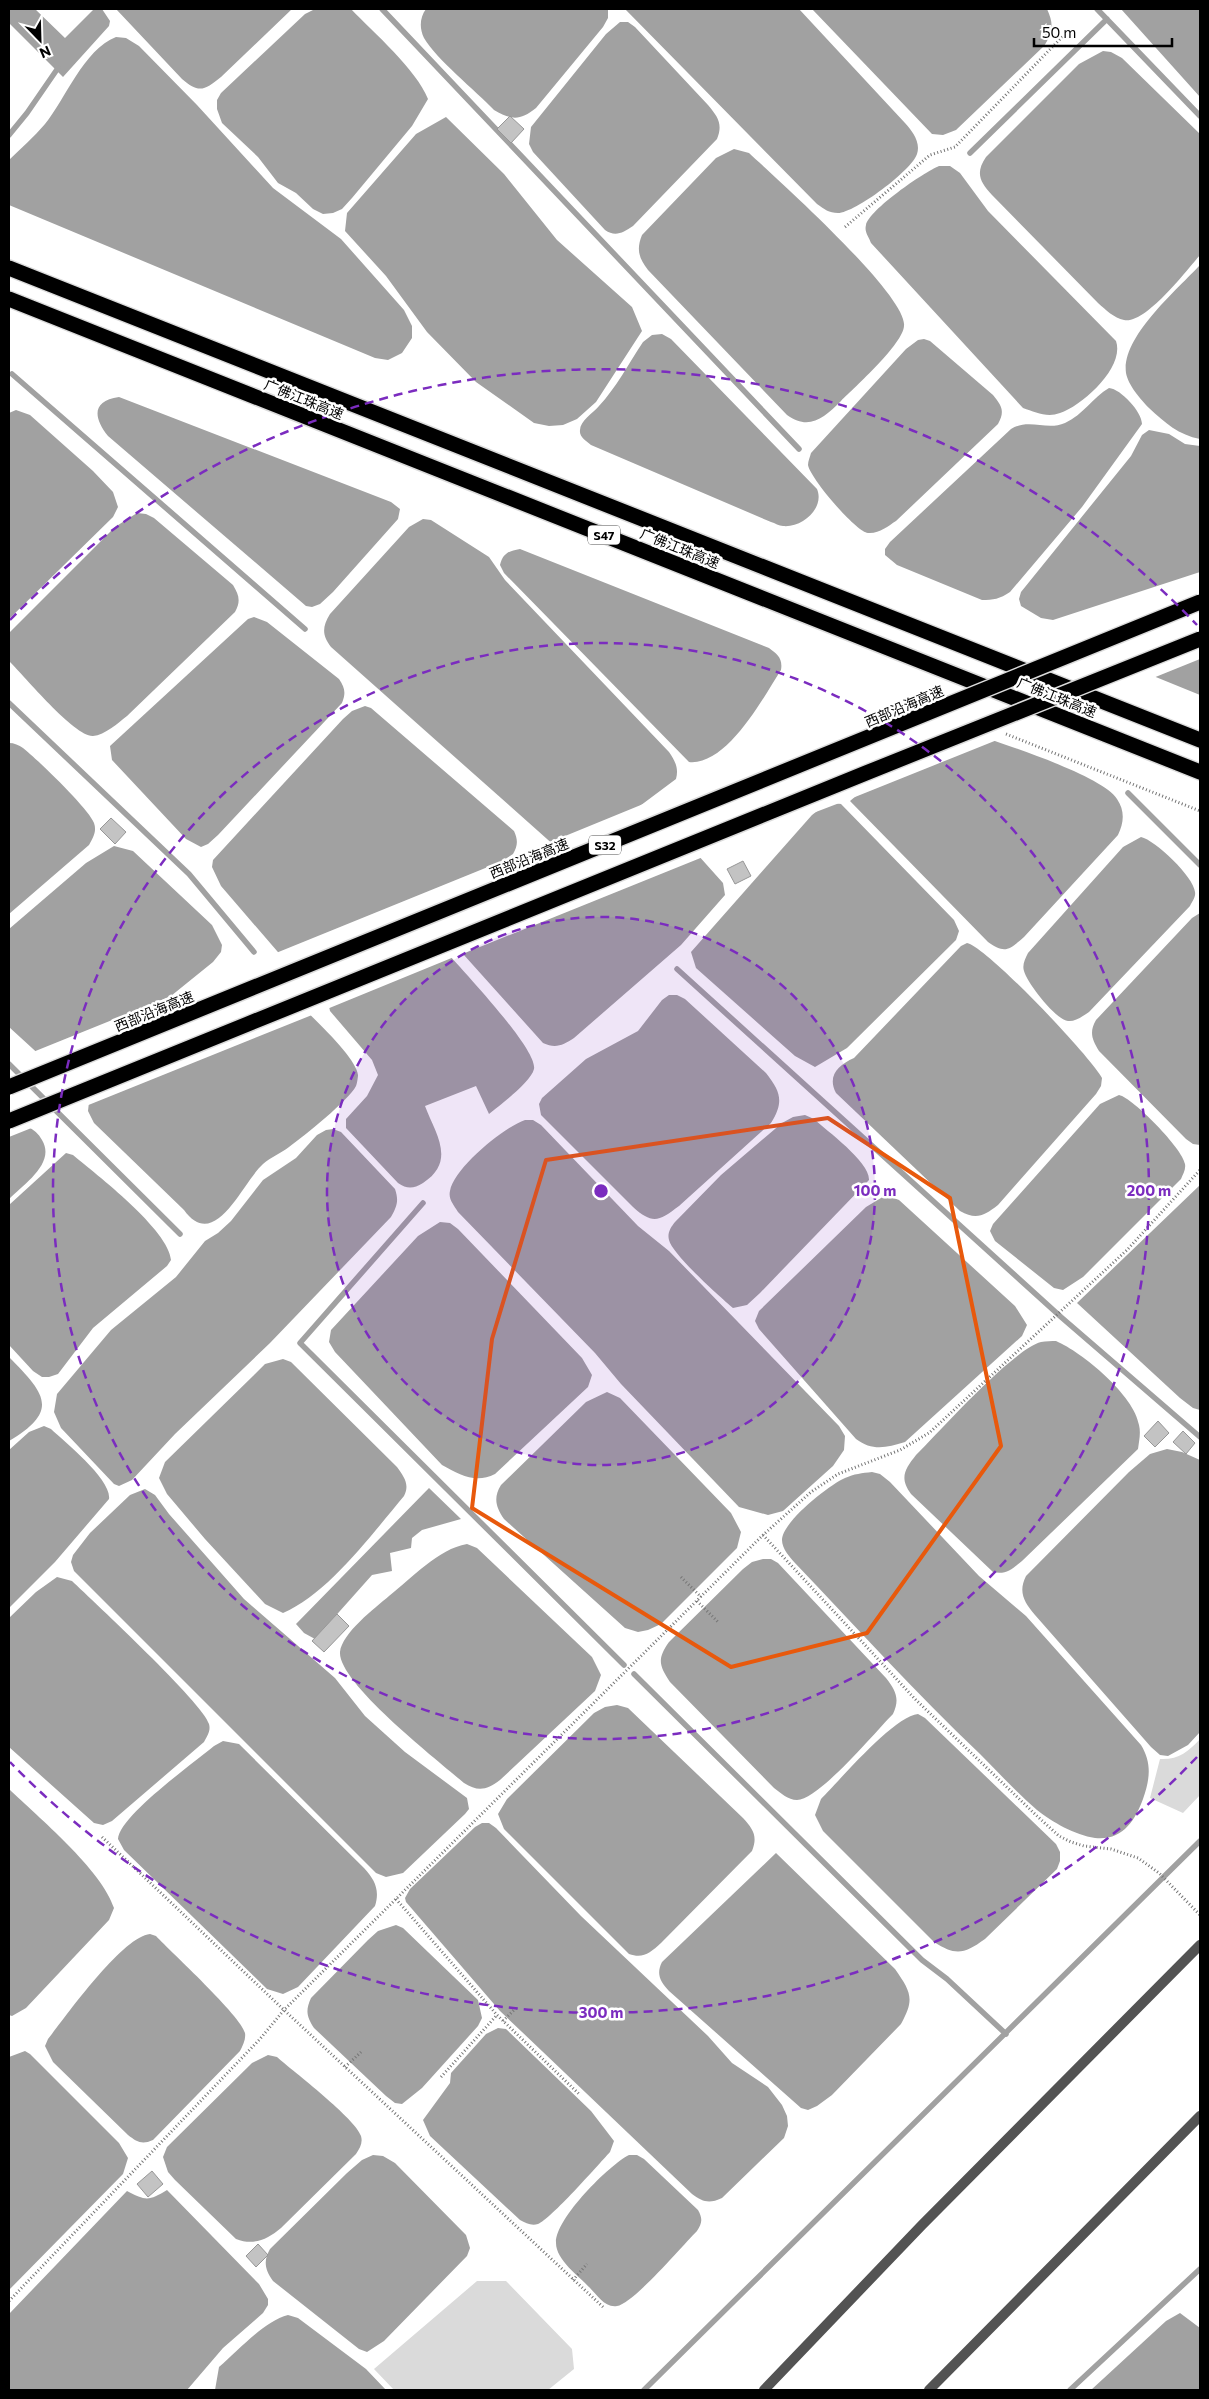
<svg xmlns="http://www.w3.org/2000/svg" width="1209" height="2399" viewBox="0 0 1209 2399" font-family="Commissioner,'Noto Sans SC',sans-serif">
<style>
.green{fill:#dadada}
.water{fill:#a1a1a1}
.pier{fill:#fff}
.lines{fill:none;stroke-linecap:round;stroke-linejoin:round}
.stream{stroke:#a1a1a1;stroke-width:5.5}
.building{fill:#c3c3c3;stroke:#979797}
.highway-casing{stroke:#dbdbdb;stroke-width:18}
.path{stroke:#757575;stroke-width:3;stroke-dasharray:1 2.5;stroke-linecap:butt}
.street{stroke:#535353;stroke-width:10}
.highway{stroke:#000;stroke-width:15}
.highway-bridge-casing{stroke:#dbdbdb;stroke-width:18;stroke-linecap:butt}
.highway-bridge{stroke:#000;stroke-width:15}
.marked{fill:none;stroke:#e8590c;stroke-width:4;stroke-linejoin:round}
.ring{fill:none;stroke:#7b2cbf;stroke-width:2.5;stroke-dasharray:9 6}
.labels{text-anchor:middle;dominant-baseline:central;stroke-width:5;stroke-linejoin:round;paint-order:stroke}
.shield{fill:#fff;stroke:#4c4c4c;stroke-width:1}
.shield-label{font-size:12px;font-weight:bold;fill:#000}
.street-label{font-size:14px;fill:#000;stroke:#fff}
.centre{fill:#7b2cbf;stroke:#fff;stroke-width:2.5}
.ring-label{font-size:15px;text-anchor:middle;font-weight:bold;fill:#7b2cbf;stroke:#fff;stroke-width:5;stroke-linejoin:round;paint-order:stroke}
</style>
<rect width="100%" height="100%" fill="#fff"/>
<path class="green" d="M 1200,1739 L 1200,1795 L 1183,1813 L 1150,1798 L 1160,1759 C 1178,1760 1188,1752 1200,1739 Z
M 477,2281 L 506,2281 L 572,2349 L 574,2369 L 548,2390 L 394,2390 L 374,2369 Z"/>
<path class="water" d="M 9,9 L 35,9 L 65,38 L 94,9 L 102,9 L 110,21 L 109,26 L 63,77 L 9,23 Z
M 116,9 L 292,9 L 221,77 C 205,90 199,94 182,79 Z
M 315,9 L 351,9 C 374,33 416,69 428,99 L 412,126 L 352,198 L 342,209 L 333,213 L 323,214 L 313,209 L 296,193 L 278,183 L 258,157 L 222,123 L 217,109 L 217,100 L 221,93 L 305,14 Z
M 426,9 L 608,9 L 608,18 L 603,27 L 536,108 C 520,121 511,120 494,110 C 476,91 436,59 424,38 C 419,28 420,17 426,9 Z
M 625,9 L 799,9 L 905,123 C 912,131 921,142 917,154 C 912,170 855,213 838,213 C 829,213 824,209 817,204 Z
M 812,9 L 1047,9 C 1054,24 1053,32 1044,46 L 956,130 L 943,135 L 932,134 Z
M 1121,9 L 1200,9 L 1200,97 Z
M 620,22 L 628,22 L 635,27 L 708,105 C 718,117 723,124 717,139 L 633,226 C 623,233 615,237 605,230 L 533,152 L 529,144 L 531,127 L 606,34 Z
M 116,37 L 126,38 L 139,46 L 197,105 L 273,188 L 341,239 L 404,310 L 412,326 L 412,338 L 402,353 L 388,360 L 375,358 L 9,205 L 9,160 C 21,148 34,137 45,124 C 65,100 84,49 116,37 Z
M 1103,51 L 1111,52 L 1122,58 L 1200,134 L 1200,255 C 1187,270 1145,325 1124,320 C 1114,318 1106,310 1098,303 L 992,195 C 980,182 975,173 986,157 L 1079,64 Z
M 446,117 L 504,174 L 557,240 L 632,307 L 642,331 L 596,402 L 577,419 L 563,425 L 549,426 L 534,423 L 476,382 L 427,332 L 386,276 L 345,231 L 347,213 L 416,134 Z
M 734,149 L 749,153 C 776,178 908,296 904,326 C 903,344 855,387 841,401 C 824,418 809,431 787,415 L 648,270 C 639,258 636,250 642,235 L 716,158 Z
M 939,166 L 950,166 L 960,173 L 988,211 L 1116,341 C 1125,367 1083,405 1060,413 C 1047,418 1035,412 1023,408 L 871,243 C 869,237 864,232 866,225 C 869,210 924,172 939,166 Z
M 1200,265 L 1200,439 C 1179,435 1165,423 1149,408 C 1141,400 1128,385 1126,373 C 1121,337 1177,290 1200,265 Z
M 662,334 L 671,339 L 817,489 C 825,508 802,528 783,526 C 779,526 775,523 771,522 L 591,445 C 586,441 579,437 580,430 C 580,421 593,413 599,406 C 616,388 629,363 643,342 L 652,335 Z
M 924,339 L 930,341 L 993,395 C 1002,406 1005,411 998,424 L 896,521 C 888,526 879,534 868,533 C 856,532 810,478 808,465 C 808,461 810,457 811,453 L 906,349 L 918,340 Z
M 1109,388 C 1121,389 1142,412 1142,424 L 1082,507 L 1010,592 C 1000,599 993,600 982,600 L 897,565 L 885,555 L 885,549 L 890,542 L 1011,429 C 1029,418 1047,431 1065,423 C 1083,415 1093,397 1109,388 Z
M 119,397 L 391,502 L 400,509 L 398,519 L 333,592 L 320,604 L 312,607 L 306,606 L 108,436 C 93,417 92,401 119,397 Z
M 16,410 L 30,415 L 93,471 L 113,492 L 118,507 L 113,517 L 9,619 L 9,413 Z
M 1149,430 L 1169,434 L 1185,444 L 1200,446 L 1200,572 L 1053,620 L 1041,618 L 1021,606 L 1019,599 L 1021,592 L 1131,456 L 1142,435 Z
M 137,513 L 146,514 L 154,518 L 233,585 C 239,595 241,601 235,612 L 127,716 C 118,723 105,735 93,736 C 75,737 25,677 10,662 L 9,633 L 115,527 Z
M 423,519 L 431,520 L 489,557 L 505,580 L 669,752 C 675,761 679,768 676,779 L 589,844 L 556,847 L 331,647 C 322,635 322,627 330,614 L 409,527 Z
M 520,549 L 769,648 C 777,654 783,658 781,670 C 763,698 727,766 689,762 L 504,573 L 500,565 C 503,553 509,551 520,549 Z
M 254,617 L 267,622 L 339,679 C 345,688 346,693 342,703 L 218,835 L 208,844 L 201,847 L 186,839 L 112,760 L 110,746 L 248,619 Z
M 1200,647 L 1200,695 L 1141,671 Z
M 365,706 L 371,708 L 514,831 C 518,840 518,845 513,854 L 308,987 L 221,886 L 212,867 L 213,860 L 343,719 L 352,711 Z
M 942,723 C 977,736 1100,772 1117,799 C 1125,811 1124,822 1118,835 L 1024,937 C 1009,950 1005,954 988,942 L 850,801 Z
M 9,743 C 14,743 19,745 23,748 C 37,759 89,809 94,823 C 97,831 93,838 89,845 L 9,914 Z
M 833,803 L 841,804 L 954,920 L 959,931 L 956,940 L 847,1048 L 815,1067 L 795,1056 L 696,968 L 691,952 L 812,815 L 821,808 Z
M 672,826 L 723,883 L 725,895 L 681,945 L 574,1038 C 563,1045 556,1049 543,1043 L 446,935 Z
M 1141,837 C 1155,840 1194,877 1195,892 C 1196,897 1192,902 1190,906 L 1089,1012 C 1083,1016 1075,1022 1068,1021 C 1056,1020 1027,983 1024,971 C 1022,965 1025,959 1028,953 L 1123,847 Z
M 114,846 L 133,851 L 212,925 L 222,945 L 221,952 L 213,962 L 67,1080 L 9,1027 L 9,929 L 86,863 Z
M 1200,913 L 1200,1145 L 1193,1144 L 1186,1139 L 1099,1051 C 1092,1040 1089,1032 1096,1020 L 1192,918 Z
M 967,943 C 987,947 1091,1057 1102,1078 L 1101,1086 L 1096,1094 L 998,1205 C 984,1216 976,1220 960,1211 L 836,1093 C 827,1076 838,1065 854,1058 L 961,946 Z
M 443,948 C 459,967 538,1049 534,1069 C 531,1082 500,1105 489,1114 L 476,1086 L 425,1106 C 435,1133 457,1161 423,1183 C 413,1189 407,1189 398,1183 L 346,1128 L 346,1119 L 367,1096 L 378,1075 L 372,1060 L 330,1011 L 328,1002 Z
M 267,974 C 286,993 356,1053 358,1075 C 358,1077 357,1084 356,1086 C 349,1100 303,1137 289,1147 C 281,1153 271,1157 263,1164 C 242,1183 215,1253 184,1210 L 94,1123 L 88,1111 L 89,1102 Z
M 669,995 L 677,995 L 685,999 L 766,1073 C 781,1092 784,1102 771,1123 L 679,1206 C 659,1221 653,1225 633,1207 L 541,1115 L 539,1104 L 542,1098 L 586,1059 L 638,1031 L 662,1000 Z
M 1119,1095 C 1133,1098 1183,1149 1185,1164 C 1186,1170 1183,1174 1181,1179 L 1083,1277 L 1063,1290 L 1054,1288 L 995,1241 L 990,1231 L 993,1224 L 1100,1104 Z
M 805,1115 L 814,1119 C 827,1131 870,1162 869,1180 L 760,1293 L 747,1305 L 733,1308 C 720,1297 672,1254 669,1240 C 667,1233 671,1227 675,1222 L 721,1175 L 782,1123 L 793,1117 Z
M 525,1120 L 533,1120 L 541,1125 L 638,1226 L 669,1251 L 839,1426 L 845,1436 L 844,1450 L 833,1466 L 783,1511 L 768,1515 L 739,1507 L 621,1384 L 595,1353 L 458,1212 C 454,1205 448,1199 450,1191 C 454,1168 504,1127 525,1120 Z
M 9,1123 C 23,1124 35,1127 42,1140 C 56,1163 24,1184 9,1199 Z
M 333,1129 L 341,1132 L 395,1189 C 399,1201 397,1206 391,1217 L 270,1343 L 175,1434 L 132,1480 L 119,1486 L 114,1484 L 61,1428 L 54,1412 L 57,1394 L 111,1330 L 176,1277 L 205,1241 L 218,1233 L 231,1221 L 263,1180 L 296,1158 L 317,1135 L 326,1130 Z
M 66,1153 L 73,1155 C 97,1175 169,1230 171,1260 L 167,1266 L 93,1328 L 58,1374 L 49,1377 L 42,1377 L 33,1371 L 9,1345 L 9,1205 Z
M 1200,1185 L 1200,1410 L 1193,1408 L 1180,1398 L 1077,1303 Z
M 886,1195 L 899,1200 L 1015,1306 L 1027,1325 L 1022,1336 L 905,1442 C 886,1448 872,1451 856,1439 L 759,1329 L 755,1321 L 759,1311 L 866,1207 Z
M 440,1222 L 450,1223 L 458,1229 L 582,1358 L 592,1375 L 588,1387 L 495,1474 C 476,1484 460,1475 442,1465 L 335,1352 L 329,1342 L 331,1330 L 418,1236 Z
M 1056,1341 C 1082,1352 1135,1396 1139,1425 C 1141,1433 1139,1441 1138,1449 L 1022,1561 C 1012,1569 1006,1575 993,1572 L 911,1494 C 899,1478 905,1469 916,1455 C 941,1430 1012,1350 1041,1342 C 1046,1341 1052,1341 1056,1341 Z
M 9,1357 C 43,1392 62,1410 9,1441 Z
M 283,1359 L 291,1362 L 397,1467 C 404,1477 410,1484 404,1496 C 372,1534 328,1594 283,1613 L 265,1604 L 205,1539 L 167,1494 L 159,1478 L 165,1462 L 253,1376 L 265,1364 Z
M 607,1392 L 620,1398 L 731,1513 L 741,1532 L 737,1548 L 661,1624 L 648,1630 L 638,1632 L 625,1628 L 504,1519 C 496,1507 493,1498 501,1485 L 586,1402 Z
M 44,1426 L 51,1429 C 65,1442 112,1480 109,1499 L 55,1562 L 9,1608 L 9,1450 L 29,1432 Z
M 1167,1449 L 1182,1452 L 1200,1460 L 1200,1732 L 1188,1745 L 1168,1756 L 1160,1755 L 1151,1747 L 1035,1615 C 1024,1602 1018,1592 1026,1576 L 1129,1472 L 1150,1454 Z
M 872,1472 L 880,1474 L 890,1482 L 979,1576 L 1026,1616 L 1141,1745 C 1152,1763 1150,1779 1143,1799 C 1135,1821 1122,1841 1095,1838 C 1075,1835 1052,1822 1037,1810 C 1017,1793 999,1773 980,1754 C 916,1693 856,1627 795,1563 C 790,1557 782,1549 782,1540 C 782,1522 829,1485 845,1478 C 854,1474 862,1473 872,1472 Z
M 429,1488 L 461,1519 L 422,1530 L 412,1538 L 411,1548 L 390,1553 L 392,1571 L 372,1575 L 315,1639 L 304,1633 L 296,1624 Z
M 145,1489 L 155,1495 L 169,1514 L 244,1599 L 335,1678 L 365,1716 L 405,1752 L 467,1798 L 469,1809 L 465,1814 L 403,1873 L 386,1877 L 376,1873 L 74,1571 L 71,1562 L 73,1555 L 90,1533 L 130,1495 Z
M 467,1544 L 477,1548 L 592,1657 L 601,1675 L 595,1691 L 500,1780 C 487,1790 478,1792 464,1783 C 439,1761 338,1683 340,1652 C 342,1633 375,1608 389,1596 C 412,1578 438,1549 467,1544 Z
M 763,1559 L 771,1559 L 778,1563 L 886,1678 C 896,1691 900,1699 893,1714 C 875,1732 820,1799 797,1800 C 788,1800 781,1793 774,1788 L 670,1682 C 659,1665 657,1659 669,1642 L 743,1569 L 752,1562 Z
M 57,1577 L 72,1581 C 94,1602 204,1704 209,1724 C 211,1731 207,1736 204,1742 L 112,1821 L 103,1825 L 94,1823 L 9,1747 L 9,1618 L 36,1592 Z
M 617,1705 L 628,1708 L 743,1818 C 753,1829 758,1836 752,1851 L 661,1943 C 650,1953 643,1959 629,1954 L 504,1829 L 498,1814 L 507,1799 L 594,1713 L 605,1707 Z
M 918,1714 L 925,1718 L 1056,1844 L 1060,1852 L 1060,1861 L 1057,1869 L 985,1939 C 964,1954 956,1956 934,1942 L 823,1831 L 815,1815 L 821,1799 C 840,1780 894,1716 918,1714 Z
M 223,1741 L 239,1744 L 364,1868 C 375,1880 380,1890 375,1906 L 298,1987 L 283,1994 L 267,1989 L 124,1850 L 118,1839 C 119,1816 195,1762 214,1746 Z
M 9,1789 C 38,1817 102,1870 114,1908 L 109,1920 L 26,2008 L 12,2016 L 9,2015 Z
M 482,1823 L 489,1823 L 496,1828 L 581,1916 L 708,2036 L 732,2063 L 768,2087 L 782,2105 L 787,2116 L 788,2126 L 784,2138 L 722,2198 C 709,2204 703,2202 692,2194 L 500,2011 L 406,1902 L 405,1898 L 410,1889 L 475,1827 Z
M 776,1853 L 895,1969 C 911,1992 915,1999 901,2024 L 832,2095 L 817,2106 L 808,2110 L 801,2108 L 669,1991 C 660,1981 656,1974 662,1962 Z
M 396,1925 L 403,1928 L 478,2000 L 482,2018 L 478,2026 L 422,2088 L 402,2104 L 395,2103 L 386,2096 L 314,2028 C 307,2017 305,2011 311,1998 L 368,1940 L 378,1931 Z
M 150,1934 L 156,1936 C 171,1952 241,2016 245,2033 C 246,2039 243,2045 240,2051 L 153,2140 C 142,2145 137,2142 128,2135 L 53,2062 L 45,2046 L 48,2039 C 67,2015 122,1937 150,1934 Z
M 498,2028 L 506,2029 L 591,2111 L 614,2141 L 610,2152 C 597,2166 551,2219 538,2224 C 531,2226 526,2223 520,2220 L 430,2136 L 423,2120 L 450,2083 L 451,2073 L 486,2034 Z
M 25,2051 L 30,2054 L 119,2143 L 128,2158 L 123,2174 L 9,2290 L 9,2057 Z
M 268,2055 L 277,2057 C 294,2072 356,2119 361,2136 C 363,2143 360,2148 356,2154 L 281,2228 C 268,2239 254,2246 236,2239 L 175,2180 L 168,2172 L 163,2157 L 167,2147 L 252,2063 Z
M 373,2155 L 383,2156 L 395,2163 L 466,2235 L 470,2248 L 467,2256 L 384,2341 L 367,2352 L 359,2349 L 273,2281 C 265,2270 263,2261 270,2249 L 347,2173 L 362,2160 Z
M 629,2155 L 637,2155 L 644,2159 L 698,2210 C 703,2219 702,2223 697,2231 C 683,2245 633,2304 617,2306 C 605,2308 597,2295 590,2288 C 579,2276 556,2260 556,2243 C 555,2219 609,2165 629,2155 Z
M 167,2190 L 259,2284 L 268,2299 L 268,2305 L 263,2313 L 223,2348 L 187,2390 L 9,2390 L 9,2314 L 127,2191 C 146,2201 149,2201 167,2190 Z
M 1180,2313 L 1200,2328 L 1200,2390 L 1091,2390 L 1166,2321 Z
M 288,2315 L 298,2318 L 366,2369 L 386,2390 L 215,2390 L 219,2367 C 238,2351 264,2321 288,2315 Z"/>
<path class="pier" d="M 1200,645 L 1200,659 L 1153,678 L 1139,672 Z
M 941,721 L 997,740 L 850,799 Z
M 653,800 L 590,846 L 565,853 L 555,849 L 548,843 Z
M 833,801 L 842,802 L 808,815 L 819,806 Z
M 672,823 L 703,857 L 460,955 L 444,936 L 445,933 Z
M 510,858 L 309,990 L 276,953 Z
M 445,947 L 454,957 L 327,1009 L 326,1001 Z
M 266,972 L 312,1015 L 86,1106 L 87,1100 Z
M 179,993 L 68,1082 L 33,1052 Z
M 9,1120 L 27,1122 L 34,1127 L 9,1137 Z"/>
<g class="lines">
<path class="stream" d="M 382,9 L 799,449
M 1097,9 L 1200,116
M 9,135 L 27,113 L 58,68
M 970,153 L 1107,19
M 12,374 L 305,629
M 9,703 L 189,874 L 254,952
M 1128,793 L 1200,865
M 677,969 L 1061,1317 L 1200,1437
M 9,1064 L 180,1234
M 423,1203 L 300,1343 L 624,1665
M 634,1674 L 922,1960 L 947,1979 L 1006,2034
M 644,2390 L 1200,1841
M 1070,2390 L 1200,2269"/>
</g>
<path class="building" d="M 510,116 L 524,129 L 511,143 L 497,129 Z
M 111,818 L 126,832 L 115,844 L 100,829 Z
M 743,861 L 751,876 L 735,884 L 727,869 Z
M 1158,1421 L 1169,1433 L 1155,1447 L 1144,1436 Z
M 1183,1431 L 1195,1443 L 1186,1454 L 1173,1442 Z
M 337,1614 L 349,1626 L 324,1652 L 312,1641 Z
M 152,2171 L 163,2184 L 148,2197 L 137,2184 Z
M 258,2244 L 268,2255 L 256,2267 L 246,2256 Z"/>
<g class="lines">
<g class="highway-casing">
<path id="highway" d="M 9,268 L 1200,740
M 9,299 L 1200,772"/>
</g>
<path class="path" d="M 845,227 L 930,155 L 955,147 L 1069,30
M 1006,734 L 1200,811
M 763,1535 L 915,1699 L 1037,1816 L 1059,1836 L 1071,1842 L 1084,1846 L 1111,1849 L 1138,1858 L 1159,1873 L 1200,1915
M 681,1577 L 701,1597
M 697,1601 L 718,1622
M 102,1837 L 284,2010 L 603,2307
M 396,1899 L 497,2015 L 579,2094
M 503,2021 L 516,2008
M 345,2067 L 361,2052
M 441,2077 L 497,2015
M 573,2280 L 587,2264
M 9,2301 L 260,2039 L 284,2010 L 763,1535 L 811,1492 L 838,1474 L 900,1450 L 929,1433 L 1127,1250 L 1200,1170"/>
<path class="street" d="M 764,2390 L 922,2225 L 1200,1945
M 929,2390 L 1200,2116"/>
<use href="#highway" class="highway"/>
<g class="highway-bridge-casing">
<path id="highway-bridge" d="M 9,1087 L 1200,602
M 9,1121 L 866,773 L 1200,639"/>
</g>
<use href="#highway-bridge" class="highway-bridge"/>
</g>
<path class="marked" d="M 828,1118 L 950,1198 L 1001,1446 L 867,1633 L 731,1667 L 472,1508 L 492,1339 L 546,1160 Z"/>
<circle cx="601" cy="1191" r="274" fill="#7b2cbf" fill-opacity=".12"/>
<g class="ring">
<circle cx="601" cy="1191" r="274"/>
<circle cx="601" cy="1191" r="548"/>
<path d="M1197 1757A822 822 0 0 1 10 1762M10 620A822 822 0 0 1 1197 625"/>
</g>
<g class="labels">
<g class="shield">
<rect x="588" y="525.5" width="32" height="19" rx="4"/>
<rect x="589" y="835.5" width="32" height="19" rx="4"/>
</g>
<g class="shield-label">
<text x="604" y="535">S47</text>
<text x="605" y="845">S32</text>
</g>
<g class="street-label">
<text transform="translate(304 399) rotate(22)">广佛江珠高速</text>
<text transform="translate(680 548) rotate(22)">广佛江珠高速</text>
<text transform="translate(1057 697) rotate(22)">广佛江珠高速</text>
<text transform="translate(904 706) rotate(-23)">西部沿海高速</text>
<text transform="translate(529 858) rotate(-22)">西部沿海高速</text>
<text transform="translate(154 1011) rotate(-22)">西部沿海高速</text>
</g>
</g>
<circle cx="601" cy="1191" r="8" class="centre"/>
<g class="ring-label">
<text x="875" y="1196">100 m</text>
<text x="1149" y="1196">200 m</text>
<text x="601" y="2018">300 m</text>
</g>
<rect width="1209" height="2399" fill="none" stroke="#000000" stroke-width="20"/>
<g transform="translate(40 40) rotate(157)" stroke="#ffffff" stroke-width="4" paint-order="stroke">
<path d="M0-4L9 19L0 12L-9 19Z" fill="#000000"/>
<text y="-8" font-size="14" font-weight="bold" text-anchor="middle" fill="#000000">N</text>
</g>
<path d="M1034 38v8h138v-8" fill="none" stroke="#000000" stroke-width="2.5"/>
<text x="1042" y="38" font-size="15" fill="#000000" stroke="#ffffff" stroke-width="4" paint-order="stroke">50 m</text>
</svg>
